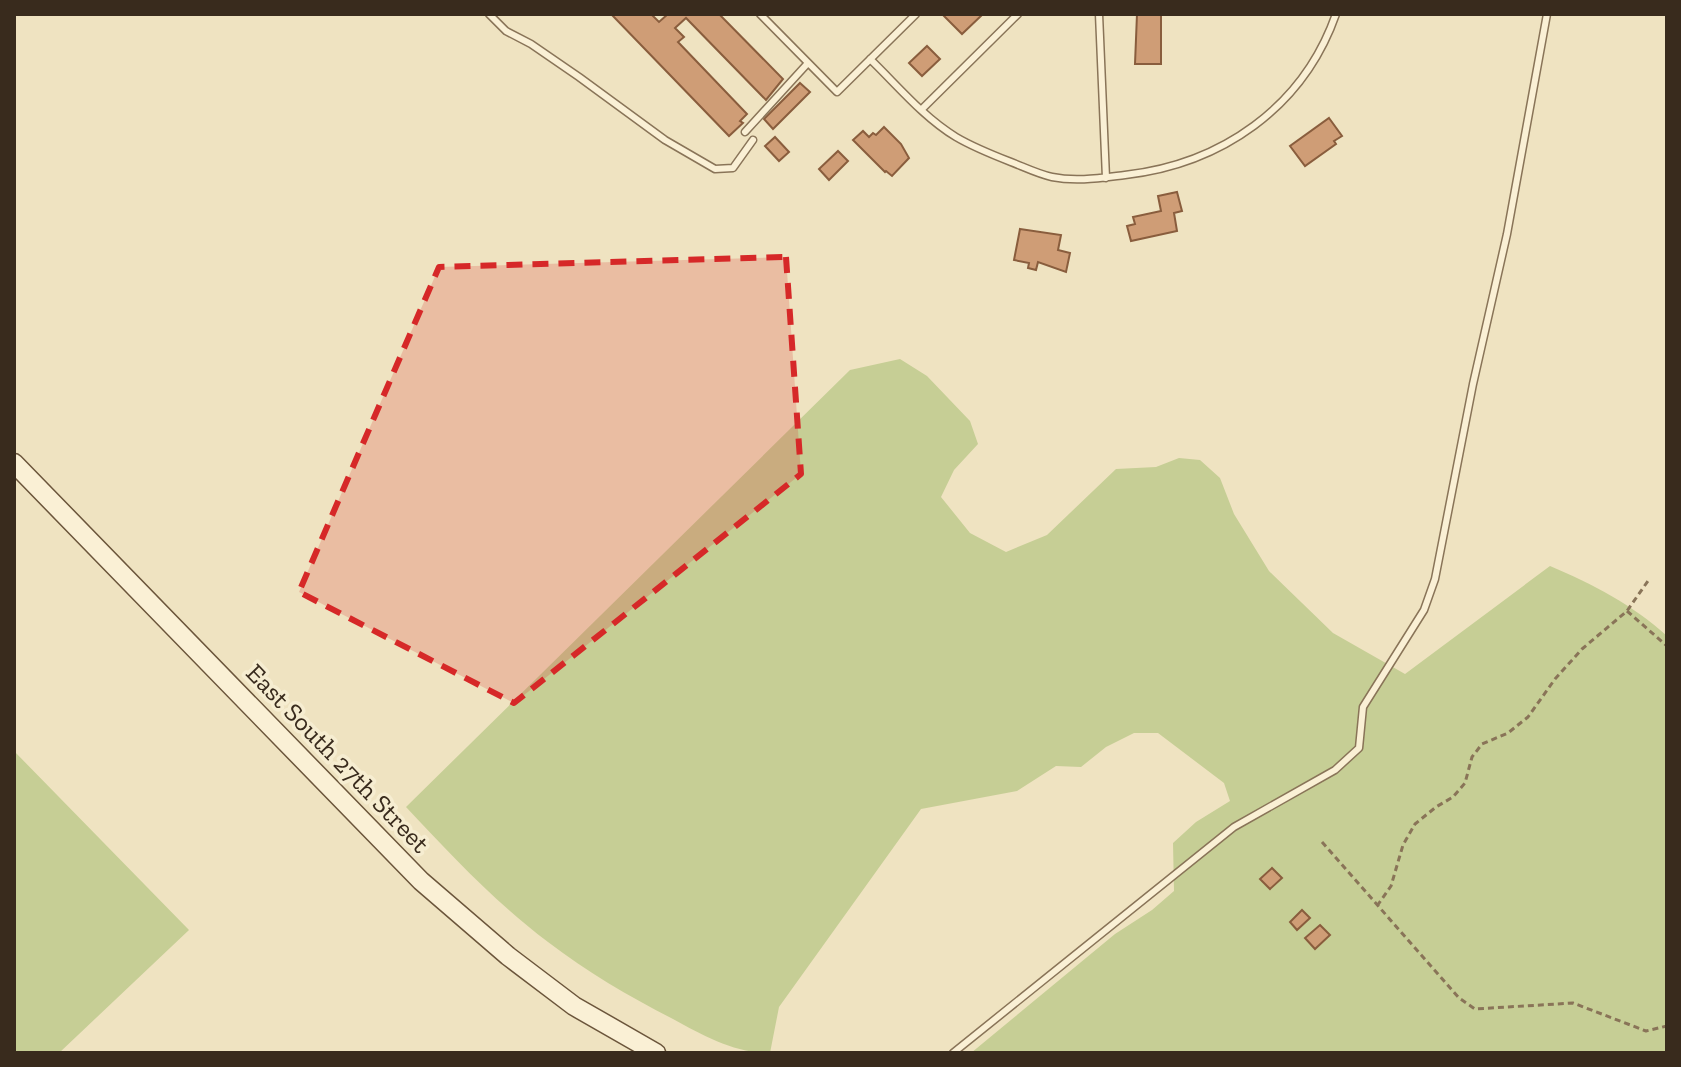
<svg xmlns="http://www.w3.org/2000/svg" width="1681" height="1067" viewBox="0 0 1681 1067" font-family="'Zilla Slab',serif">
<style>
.green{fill:#c6ce95}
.building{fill:#cf9d76;stroke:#895d3d;stroke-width:2}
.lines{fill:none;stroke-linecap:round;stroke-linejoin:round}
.lane-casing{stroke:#897458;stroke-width:9}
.secondary-casing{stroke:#6b553b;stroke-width:21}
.path{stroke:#897458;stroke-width:3;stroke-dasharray:6 4;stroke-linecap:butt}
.lane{stroke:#faf0d5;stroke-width:6}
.secondary{stroke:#faf0d5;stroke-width:18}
.marked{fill:#d62828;fill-opacity:0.2;stroke:#d62828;stroke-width:6;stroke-dasharray:16 10;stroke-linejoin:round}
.labels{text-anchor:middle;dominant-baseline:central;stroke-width:7;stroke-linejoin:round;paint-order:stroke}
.street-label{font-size:26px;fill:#392b1d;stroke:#f6edd1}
</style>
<rect width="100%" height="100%" fill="#efe3c1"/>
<path class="green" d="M 900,359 L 927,376 L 970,421 L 978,444 L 954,470 L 941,497 L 970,533 L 1006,552 L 1047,535 L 1116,469 L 1156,467 L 1179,458 L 1200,460 L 1220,478 L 1234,514 L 1269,571 L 1333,633 L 1405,674 L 1550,566 C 1593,584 1633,605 1667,636 L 1667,1053 L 971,1053 L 1115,934 L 1152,910 L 1174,891 L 1173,843 L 1196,822 L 1230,801 L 1224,783 L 1158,733 L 1134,733 L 1106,747 L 1081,767 L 1056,766 L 1017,791 L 921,809 L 779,1007 L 770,1053 C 734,1053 704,1036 673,1019 C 630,997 587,972 548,942 C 496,903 450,854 406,807 L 850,370 Z
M 14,751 L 189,930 L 59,1053 L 14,1053 Z"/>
<path class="building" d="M 611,14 L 651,14 L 659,22 L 668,14 L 719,14 L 783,79 L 766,100 L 686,18 L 675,28 L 684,37 L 678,42 L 747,114 L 740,121 L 743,123 L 729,136 Z
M 942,14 L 983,14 L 962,34 Z
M 1137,14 L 1161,14 L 1161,64 L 1135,64 Z
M 927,46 L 940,59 L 922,76 L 909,63 Z
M 800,83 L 810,92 L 773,129 L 764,119 Z
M 1329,118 L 1342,136 L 1334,141 L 1336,144 L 1305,166 L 1290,146 Z
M 884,127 L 901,144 L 909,158 L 892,176 L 886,171 L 885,172 L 853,140 L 863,131 L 869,137 L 873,133 L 876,135 Z
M 775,137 L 789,152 L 779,161 L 765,146 Z
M 838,151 L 848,161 L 829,180 L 819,169 Z
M 1177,192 L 1182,211 L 1174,213 L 1177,231 L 1131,241 L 1127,226 L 1135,224 L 1133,217 L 1161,211 L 1158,196 Z
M 1020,229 L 1061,235 L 1058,250 L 1070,253 L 1066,272 L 1038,262 L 1036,270 L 1028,268 L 1029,263 L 1014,260 Z
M 1272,868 L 1282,878 L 1270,889 L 1260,879 Z
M 1302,910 L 1310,918 L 1297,930 L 1290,922 Z
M 1320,925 L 1330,935 L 1315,949 L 1305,938 Z"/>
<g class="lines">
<g class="lane-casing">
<path id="lane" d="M 489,14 L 506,31 L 531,44 L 579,77 L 665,140 L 715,169 L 733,168 L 753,140
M 760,14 L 837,92 L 916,14
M 1099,14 L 1106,178
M 870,59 C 897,85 923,117 956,137 C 973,147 993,155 1011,162 C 1024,167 1038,174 1052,177 C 1076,182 1100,178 1125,175 C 1221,164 1303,108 1336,14
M 921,110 L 1018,14
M 745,132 L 808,63
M 953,1053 L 1234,827 L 1335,770 L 1359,748 L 1363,707 L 1424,610 L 1435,579 L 1473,384 L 1507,234 L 1547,14"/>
</g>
<g class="secondary-casing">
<path id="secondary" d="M 14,463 L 421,881 L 508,956 L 574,1006 L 656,1053"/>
</g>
<path class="path" d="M 1627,611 L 1667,646
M 1322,842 L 1459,998 L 1475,1009 L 1573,1003 L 1646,1031 L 1667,1026
M 1377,906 L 1391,886 L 1403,845 L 1415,824 L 1436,807 L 1453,797 L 1465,783 L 1472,757 L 1482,744 L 1508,733 L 1528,717 L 1555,679 L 1582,649 L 1627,611 L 1650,578"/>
<use href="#lane" class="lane"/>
<use href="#secondary" class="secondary"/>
</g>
<path class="marked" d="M 786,257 L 801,474 L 514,703 L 299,592 L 439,267 Z"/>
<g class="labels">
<g class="street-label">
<text transform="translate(338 758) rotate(46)">East South 27th Street</text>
</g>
</g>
<rect width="1681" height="1067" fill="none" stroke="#392b1d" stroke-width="32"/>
</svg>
